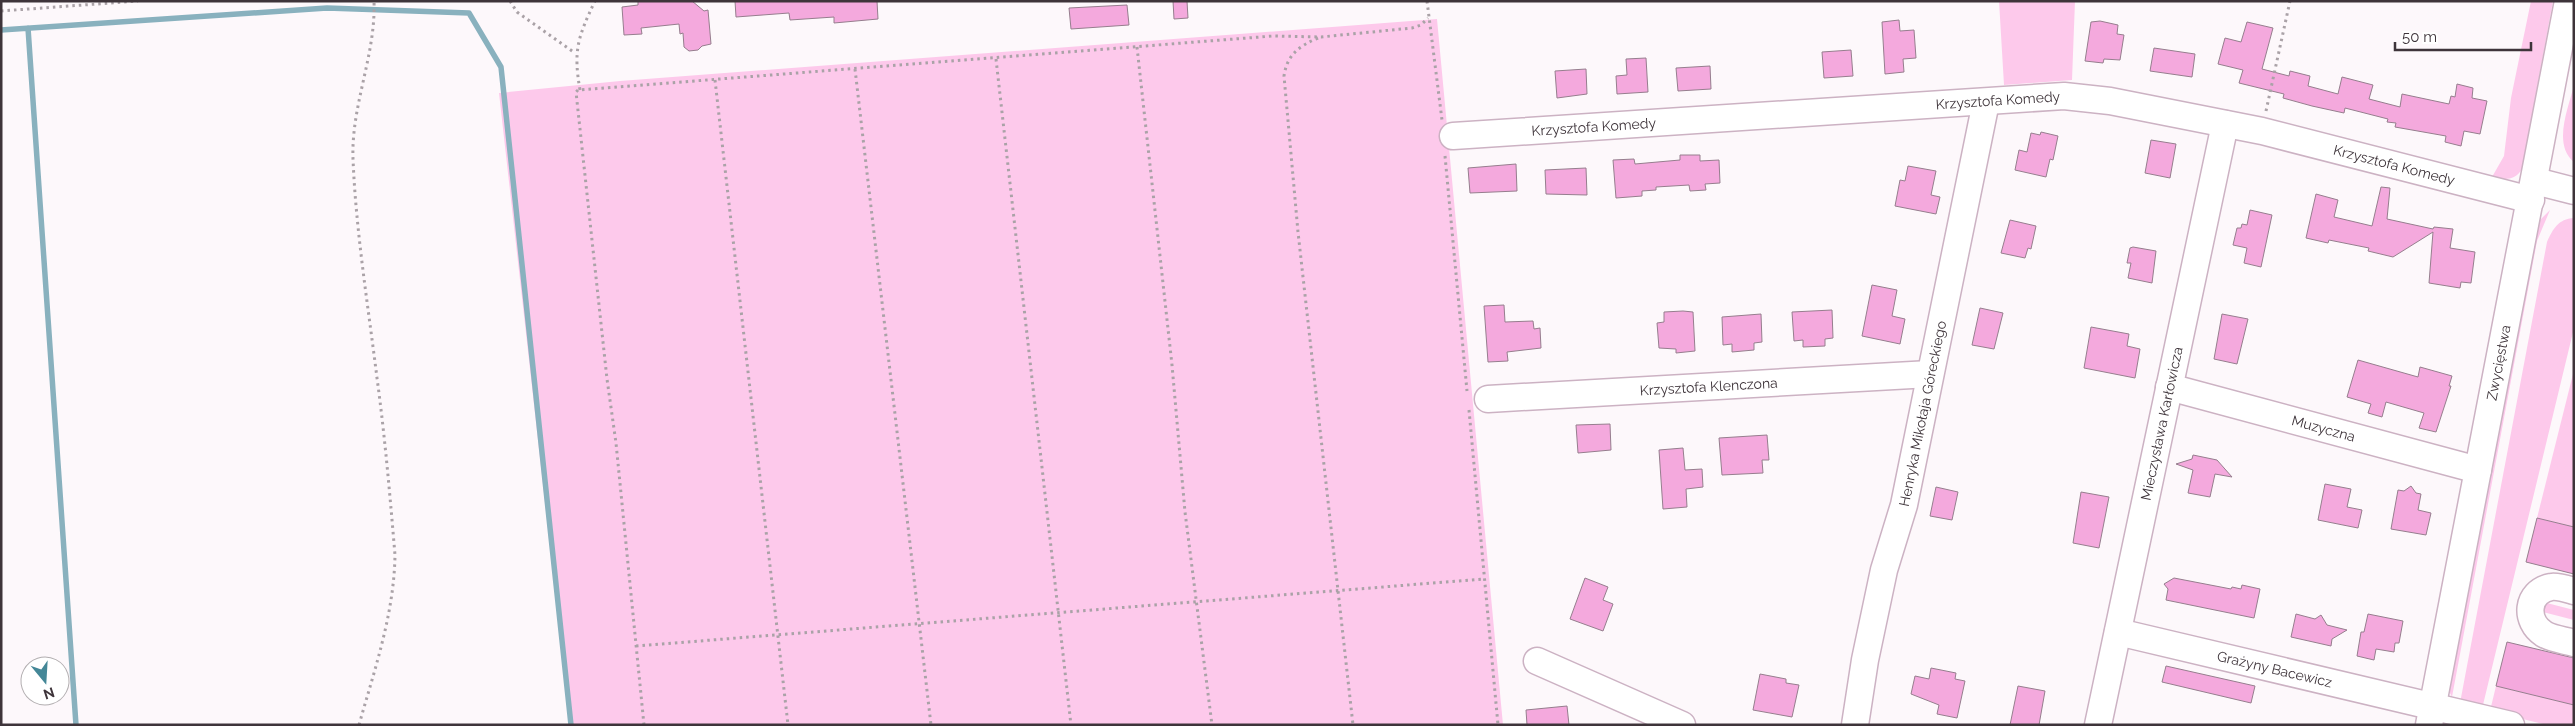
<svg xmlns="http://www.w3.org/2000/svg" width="2575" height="726" viewBox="0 0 2575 726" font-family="Raleway,sans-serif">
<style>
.green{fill:#fdc9eb}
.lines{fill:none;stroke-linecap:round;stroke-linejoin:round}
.stream{stroke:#89b1be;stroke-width:5.5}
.building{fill:#f4a9dd;stroke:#967e8e}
.minor-casing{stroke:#ccb2c3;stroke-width:29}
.path{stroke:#aaa2a7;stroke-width:3;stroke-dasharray:2.5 4;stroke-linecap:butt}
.minor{stroke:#fff;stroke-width:26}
.labels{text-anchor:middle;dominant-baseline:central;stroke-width:5;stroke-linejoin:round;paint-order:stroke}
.street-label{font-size:14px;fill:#3e343a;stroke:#fff}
</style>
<rect width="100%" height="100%" fill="#fdf8fb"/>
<path class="green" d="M 1999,1 L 2075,1 L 2072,80 L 2004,85 Z
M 2531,1 L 2553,1 L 2522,169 C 2515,181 2504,180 2492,177 L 2504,156 L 2511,98 Z
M 1437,19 L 1503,725 L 570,725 L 499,93 L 620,81 Z
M 2574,85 L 2574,162 C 2552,144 2569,107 2574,85 Z
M 2550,210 L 2537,241 L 2452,697 L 2447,687 L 2538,222 Z
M 2574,218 L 2574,328 L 2482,709 L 2460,703 L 2547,242 C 2553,229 2558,219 2574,218 Z
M 2574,370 L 2574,527 L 2537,518 Z
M 2539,601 L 2574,610 L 2574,620 L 2535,610 Z
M 2496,686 L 2574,705 L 2574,725 L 2547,725 L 2490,711 Z"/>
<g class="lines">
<path class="stream" d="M 28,28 L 76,725
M 1,30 L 327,8 L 469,13 L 501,67 L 571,725"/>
</g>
<path class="building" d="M 638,1 L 692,1 L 704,11 L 708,10 L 711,44 L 702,46 L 698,50 L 689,51 L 684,47 L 683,33 L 680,34 L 679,24 L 641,28 L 642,34 L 624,35 L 622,7 L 638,5 Z
M 735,1 L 877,1 L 878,19 L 834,23 L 834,17 L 790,20 L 789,13 L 736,17 Z
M 1173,1 L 1187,1 L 1188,18 L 1174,19 Z
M 1127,5 L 1129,25 L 1071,29 L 1069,8 Z
M 1899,20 L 1900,31 L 1914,30 L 1916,58 L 1903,59 L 1904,72 L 1885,74 L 1882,22 Z
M 2100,21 L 2118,25 L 2117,34 L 2124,35 L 2120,60 L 2104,59 L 2103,63 L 2085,61 L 2091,22 Z
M 2247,22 L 2273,28 L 2262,69 L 2289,76 L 2290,71 L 2310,76 L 2308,86 L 2338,94 L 2342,77 L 2373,85 L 2369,99 L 2400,107 L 2402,94 L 2449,104 L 2451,96 L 2455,97 L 2457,84 L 2473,88 L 2472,98 L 2487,101 L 2480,134 L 2464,131 L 2461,146 L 2445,142 L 2446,136 L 2395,127 L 2396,123 L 2387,122 L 2388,119 L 2345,108 L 2344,113 L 2312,106 L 2283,98 L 2284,94 L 2239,83 L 2243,70 L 2218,64 L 2225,38 L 2241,42 Z
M 2154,48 L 2195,54 L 2192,77 L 2150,71 Z
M 1851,50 L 1853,76 L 1824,78 L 1822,52 Z
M 1646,58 L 1648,92 L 1617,94 L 1616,76 L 1627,75 L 1626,59 Z
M 1710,66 L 1711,89 L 1678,91 L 1676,68 Z
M 1586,69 L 1587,94 L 1557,98 L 1555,71 Z
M 2041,132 L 2058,136 L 2053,160 L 2050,159 L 2046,177 L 2015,170 L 2019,150 L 2027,152 L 2031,133 L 2040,135 Z
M 2151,140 L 2176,144 L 2170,178 L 2145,173 Z
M 1680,155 L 1700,155 L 1700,161 L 1719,160 L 1720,183 L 1705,184 L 1706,190 L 1690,191 L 1689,185 L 1656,187 L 1656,190 L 1642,191 L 1642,196 L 1616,198 L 1613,160 L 1634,159 L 1635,164 L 1680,160 Z
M 1516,164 L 1517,191 L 1470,193 L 1468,168 Z
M 1908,166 L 1936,171 L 1931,195 L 1940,197 L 1936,214 L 1895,206 L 1900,180 L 1905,181 Z
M 1586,168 L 1587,195 L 1546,194 L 1545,170 Z
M 2381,187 L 2390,188 L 2387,219 L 2433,229 L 2434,227 L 2453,229 L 2450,248 L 2475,252 L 2471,283 L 2461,282 L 2460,288 L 2429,283 L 2433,232 L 2393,257 L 2368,251 L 2369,248 L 2329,240 L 2328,243 L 2306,238 L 2316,194 L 2338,200 L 2334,217 L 2372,226 Z
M 2250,210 L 2272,215 L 2261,267 L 2244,263 L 2247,248 L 2233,245 L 2237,228 L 2241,228 L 2242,224 L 2247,225 Z
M 2010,220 L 2036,226 L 2031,249 L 2028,248 L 2025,258 L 2001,253 Z
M 2133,247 L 2156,251 L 2152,283 L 2128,278 L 2131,263 L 2127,263 L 2130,248 Z
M 1872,285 L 1897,290 L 1892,316 L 1905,319 L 1900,344 L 1862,336 Z
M 1504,305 L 1505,322 L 1533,321 L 1534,329 L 1540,328 L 1541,348 L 1507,352 L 1508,361 L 1488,362 L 1484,306 Z
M 1980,308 L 2003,313 L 1994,349 L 1972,345 Z
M 1832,310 L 1833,338 L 1825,339 L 1825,346 L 1803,347 L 1803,340 L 1794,341 L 1792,312 Z
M 1683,311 L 1693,312 L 1695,351 L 1676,353 L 1676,349 L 1659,348 L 1657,323 L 1664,322 L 1664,312 Z
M 1761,314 L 1762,342 L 1754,343 L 1754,350 L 1732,352 L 1732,344 L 1723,345 L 1722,317 Z
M 2222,314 L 2248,319 L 2237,364 L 2214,359 Z
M 2091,327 L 2129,334 L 2127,346 L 2140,349 L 2135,378 L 2084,368 Z
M 2358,360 L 2418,377 L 2420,367 L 2452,376 L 2449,386 L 2451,386 L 2436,432 L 2419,428 L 2424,413 L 2386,402 L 2382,417 L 2368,413 L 2371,404 L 2347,397 Z
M 1610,424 L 1611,450 L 1578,453 L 1576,425 Z
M 1767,435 L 1769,460 L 1762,460 L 1763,473 L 1722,475 L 1719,438 Z
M 1683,448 L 1685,470 L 1702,469 L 1703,487 L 1686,489 L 1687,507 L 1663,509 L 1659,450 Z
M 2193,455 L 2217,460 L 2232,477 L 2215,474 L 2210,497 L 2188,493 L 2193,470 L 2176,464 L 2192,459 Z
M 2325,484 L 2351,489 L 2347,507 L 2362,510 L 2358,528 L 2318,520 Z
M 2411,486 L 2416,493 L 2421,494 L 2418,510 L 2431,513 L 2426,535 L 2391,529 L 2398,490 L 2404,491 Z
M 1936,487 L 1958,492 L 1952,520 L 1930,516 Z
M 2081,492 L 2109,497 L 2099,548 L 2073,543 Z
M 2537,518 L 2574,527 L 2574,574 L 2526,562 Z
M 1585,578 L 1608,587 L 1603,600 L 1613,604 L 1603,631 L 1570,619 Z
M 2174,578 L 2231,589 L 2232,587 L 2241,589 L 2242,585 L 2260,589 L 2254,618 L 2166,600 L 2168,589 L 2164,584 Z
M 2296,614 L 2315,619 L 2321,615 L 2327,625 L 2347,630 L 2332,639 L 2331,646 L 2291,637 Z
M 2368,614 L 2403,621 L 2399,643 L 2395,643 L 2394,652 L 2376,649 L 2374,660 L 2357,656 L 2361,632 L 2364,632 Z
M 2507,642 L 2574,658 L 2574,705 L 2496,686 Z
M 2166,666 L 2255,686 L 2251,703 L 2162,682 Z
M 1931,668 L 1956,673 L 1955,679 L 1965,681 L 1957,718 L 1937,714 L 1939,705 L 1911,694 L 1915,676 L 1929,679 Z
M 1760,674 L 1786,679 L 1786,683 L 1799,685 L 1792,717 L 1753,710 Z
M 2018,686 L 2045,691 L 2039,725 L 2010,725 Z
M 1567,706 L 1569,725 L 1527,725 L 1526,710 Z"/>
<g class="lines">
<g class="minor-casing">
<g id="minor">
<path id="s1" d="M 1453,136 L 2064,96 L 2110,101 L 2262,131 L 2531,200"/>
<path d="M 2535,181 L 2574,191"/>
<path id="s2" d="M 2169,387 L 2478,470"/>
<path id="s3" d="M 1488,399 L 1930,374"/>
<path d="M 2574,591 C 2567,589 2558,586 2551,587 C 2526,592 2524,621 2544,634 C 2552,639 2564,640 2574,643"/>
<path id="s4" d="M 2118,632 L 2511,725"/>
<path d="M 1537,661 L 1682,725"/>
<path id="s5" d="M 1855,725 L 1865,660 L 1884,570 L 1904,505 L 1986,102"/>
<path id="s6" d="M 2098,725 L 2225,124"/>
<path id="s7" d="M 2429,725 L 2568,1"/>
</g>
</g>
<path class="path" d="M 510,1 L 517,12 L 575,53
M 1427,1 L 1442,120
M 1,11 L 138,1
M 1318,38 C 1299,46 1287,55 1284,76 L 1298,232 L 1353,725
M 1137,47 L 1172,365 L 1185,512 L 1212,725
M 996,59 L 1071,725
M 855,69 L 931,725
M 715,80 L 788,725
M 580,90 C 573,50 578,37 595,1
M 2266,111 L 2290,1
M 1445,156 L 1467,391
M 1469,410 L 1498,725
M 636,646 L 1484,579
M 359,725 C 375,668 394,614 395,555 C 390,496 385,437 377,378 C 368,305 356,232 353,159 C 351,105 376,55 374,1
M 644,725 L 616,443 L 607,379 L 576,92 L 578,90 L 1273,36 L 1321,37 L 1412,28 L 1421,25 L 1428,18"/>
<use href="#minor" class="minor"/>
</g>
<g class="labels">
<g class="street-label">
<text stroke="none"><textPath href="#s1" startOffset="546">Krzysztofa Komedy</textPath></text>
<text stroke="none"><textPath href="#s1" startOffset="141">Krzysztofa Komedy</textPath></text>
<text stroke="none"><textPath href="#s1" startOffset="950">Krzysztofa Komedy</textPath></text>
<text stroke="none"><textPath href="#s7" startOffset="369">Zwycięstwa</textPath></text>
<text stroke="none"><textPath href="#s3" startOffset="221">Krzysztofa Klenczona</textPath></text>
<text stroke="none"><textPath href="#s5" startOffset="319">Henryka Mikołaja Góreckiego</textPath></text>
<text stroke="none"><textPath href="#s6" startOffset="308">Mieczysława Karłowicza</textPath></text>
<text stroke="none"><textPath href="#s2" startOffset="160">Muzyczna</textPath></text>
<text stroke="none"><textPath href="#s4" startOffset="161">Grażyny Bacewicz</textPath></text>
</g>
</g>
<rect width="2575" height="726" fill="none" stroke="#3e343a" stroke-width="5"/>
<g transform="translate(45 681) rotate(162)"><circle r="24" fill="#ffffff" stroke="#b2aeb0"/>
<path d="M0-4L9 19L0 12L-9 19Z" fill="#448797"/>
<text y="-8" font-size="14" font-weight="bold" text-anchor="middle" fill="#3e343a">N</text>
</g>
<path d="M2395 42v8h136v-8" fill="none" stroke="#3e343a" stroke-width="2.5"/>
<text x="2402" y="42" font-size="15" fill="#3e343a" stroke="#ffffff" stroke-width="4" paint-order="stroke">50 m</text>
</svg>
